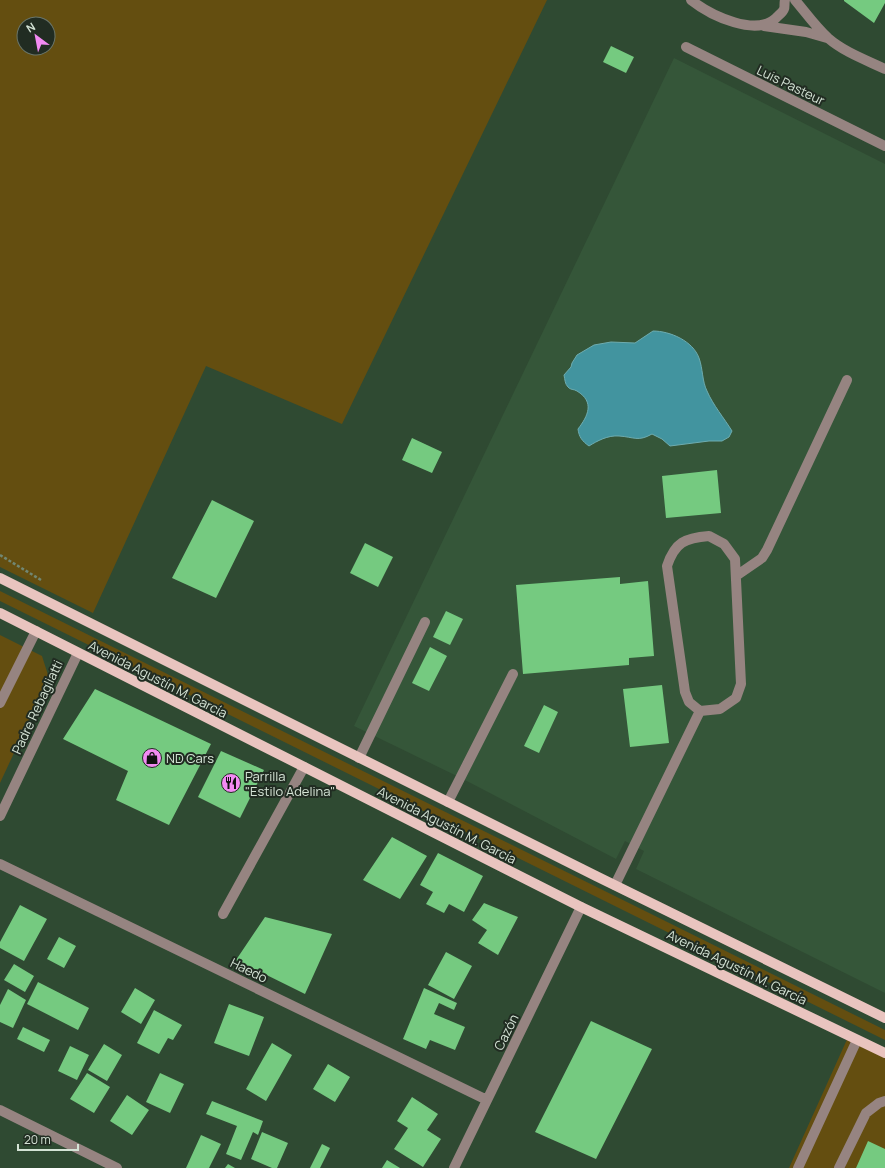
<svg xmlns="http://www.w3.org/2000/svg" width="885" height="1168" viewBox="0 0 885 1168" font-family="Manrope,sans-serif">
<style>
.built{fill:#355639}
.green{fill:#644e10;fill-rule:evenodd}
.water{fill:#42949f;stroke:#6eacaf}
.building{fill:#75ca80}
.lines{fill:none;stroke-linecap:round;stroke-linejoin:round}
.path{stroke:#718773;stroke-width:2.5;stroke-dasharray:3 2;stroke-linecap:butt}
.minor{stroke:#968481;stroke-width:10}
.major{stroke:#e9c4bf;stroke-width:10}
.labels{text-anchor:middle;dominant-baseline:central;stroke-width:4;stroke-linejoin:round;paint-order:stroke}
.street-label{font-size:13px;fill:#d4e3d5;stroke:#212c22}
.poi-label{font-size:13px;fill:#d4e3d5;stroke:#212c22;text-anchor:start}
</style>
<rect width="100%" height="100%" fill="#2f4a32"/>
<path class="built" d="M 674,58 L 885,164 L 885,993 L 636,869 L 644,851 L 625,841 L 616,859 L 461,778 L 354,726 Z"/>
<path class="green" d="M 0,0 L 547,0 L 342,424 L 206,366 L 93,613 L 0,567 ZM 24,24 L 48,24 L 48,48 L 24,48 Z
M 0,591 L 885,1030 L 885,1040 L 0,601 Z
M 0,635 L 42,656 L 49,678 L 0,783 Z
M 849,1035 L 885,1053 L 885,1168 L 789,1168 Z"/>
<path class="water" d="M 653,331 C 670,331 693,341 699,358 C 703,369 702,381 707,391 C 713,405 724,418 732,431 L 729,437 L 722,441 L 709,441 L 670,446 L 662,439 L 652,434 C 638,442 634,437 619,436 C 608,435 597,441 589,446 C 582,441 579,437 578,429 C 588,416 595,402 577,391 C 574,389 570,390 568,387 C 565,384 565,380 564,375 L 571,367 L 572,363 L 577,355 L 594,345 L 611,342 L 635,343 Z"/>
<path class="building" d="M 844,0 L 885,0 L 885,3 L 874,23 L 844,1 Z
M 611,46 L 634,57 L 626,73 L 603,62 Z
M 412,438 L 442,452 L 432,473 L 402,460 Z
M 717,470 L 721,513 L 666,518 L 662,476 Z
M 212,500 L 254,521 L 216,598 L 172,578 Z
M 365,543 L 393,557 L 378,587 L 350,573 Z
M 620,577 L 620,584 L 648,581 L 654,656 L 629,658 L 629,665 L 523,674 L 516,585 Z
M 446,611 L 463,619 L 450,645 L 433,637 Z
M 430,647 L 447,656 L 429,691 L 412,683 Z
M 662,685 L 669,743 L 630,747 L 623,689 Z
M 95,689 L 211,744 L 169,825 L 116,800 L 128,771 L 63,739 Z
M 544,705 L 558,712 L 539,753 L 524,746 Z
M 221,751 L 264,770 L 240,818 L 198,797 Z
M 392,837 L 427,856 L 400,899 L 363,880 Z
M 438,853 L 483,876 L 464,912 L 449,904 L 444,913 L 426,904 L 433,892 L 420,885 Z
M 484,903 L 518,917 L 498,955 L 478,943 L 487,930 L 472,920 Z
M 20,905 L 47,919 L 24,961 L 0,948 L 0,942 Z
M 265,917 L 332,934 L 305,994 L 236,960 Z
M 59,937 L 76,946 L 64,968 L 47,959 Z
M 446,952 L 472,966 L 454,999 L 428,985 Z
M 14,964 L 34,976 L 25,992 L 4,980 Z
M 38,982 L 89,1008 L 78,1030 L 27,1004 Z
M 135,988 L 155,1000 L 141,1024 L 121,1012 Z
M 424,988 L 457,1003 L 454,1010 L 439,1003 L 434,1014 L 465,1027 L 455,1050 L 430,1040 L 426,1049 L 403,1039 Z
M 8,989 L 26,1000 L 13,1028 L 0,1022 L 0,1005 Z
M 229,1004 L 264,1017 L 249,1056 L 214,1043 Z
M 154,1010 L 182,1025 L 173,1040 L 168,1038 L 159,1054 L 137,1043 Z
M 591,1021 L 652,1049 L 596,1159 L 535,1132 Z
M 23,1027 L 50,1040 L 44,1052 L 17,1039 Z
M 272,1043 L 292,1055 L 266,1101 L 246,1089 Z
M 104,1044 L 122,1055 L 107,1081 L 88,1070 Z
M 70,1046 L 89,1055 L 77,1080 L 58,1071 Z
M 328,1064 L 350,1077 L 335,1102 L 313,1089 Z
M 87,1073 L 110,1087 L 94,1113 L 70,1099 Z
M 160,1073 L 184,1084 L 170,1113 L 146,1102 Z
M 127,1095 L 149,1110 L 132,1135 L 110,1121 Z
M 412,1097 L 438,1114 L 427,1130 L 441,1139 L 423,1167 L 394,1149 L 408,1128 L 397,1121 Z
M 212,1101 L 263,1121 L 258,1135 L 253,1132 L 241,1160 L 226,1154 L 237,1126 L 206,1114 Z
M 262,1132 L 288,1143 L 277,1168 L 272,1168 L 251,1159 Z
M 201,1135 L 221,1144 L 209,1168 L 186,1168 Z
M 868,1141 L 885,1149 L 885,1168 L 856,1168 Z
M 322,1144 L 330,1148 L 320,1168 L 310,1168 Z
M 387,1160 L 400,1168 L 382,1168 Z
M 228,1164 L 235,1168 L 225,1168 Z"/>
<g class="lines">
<path class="path" d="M 0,555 L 41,580"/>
<path class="minor" d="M 691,0 C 710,15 758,39 778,16 C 780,14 783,12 784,9 C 785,7 784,3 785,0
M 795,0 C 806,13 815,26 828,38 C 844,52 866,60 885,69
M 764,26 L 806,32 L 827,38
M 686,47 L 885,146
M 709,536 L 724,544 L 735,559 L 741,684 L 736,698 L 720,709 L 700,711 L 689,702 L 685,692 L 667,566 C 675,542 685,538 709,536 Z
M 736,576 L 762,558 L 767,550 L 847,380
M 0,703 L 36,631
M 359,758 L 425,622
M 448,802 L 513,674
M 0,816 L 78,653
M 0,864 L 487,1100
M 615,885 L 700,711
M 223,914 L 304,767
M 0,1110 L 117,1168
M 454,1168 L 581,907
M 798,1168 L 857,1040
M 839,1168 L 866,1113 L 879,1103 L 885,1101"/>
<path class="major" d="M 0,578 L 596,876 L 885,1018
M 0,613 L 581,907 L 885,1053"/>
</g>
<defs>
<g id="shop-disc" transform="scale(1)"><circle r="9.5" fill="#f28af2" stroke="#212c22"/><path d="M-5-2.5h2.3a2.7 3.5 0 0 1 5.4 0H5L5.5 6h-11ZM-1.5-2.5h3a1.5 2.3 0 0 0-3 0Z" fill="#111"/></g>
<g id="restaurant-disc" transform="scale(1)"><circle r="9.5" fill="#f28af2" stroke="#212c22"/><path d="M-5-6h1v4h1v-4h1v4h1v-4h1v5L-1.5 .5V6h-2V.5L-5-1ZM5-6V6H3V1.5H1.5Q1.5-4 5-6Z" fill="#111"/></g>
</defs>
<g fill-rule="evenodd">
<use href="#shop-disc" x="152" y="758"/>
<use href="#restaurant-disc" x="231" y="783"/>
</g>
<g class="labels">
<g class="street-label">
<text transform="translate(791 85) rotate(26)">Luis Pasteur</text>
<text transform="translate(158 679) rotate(27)">Avenida Agustín M. García</text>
<text transform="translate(37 707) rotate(-65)">Padre Rebagliatti</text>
<text transform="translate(447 825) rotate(27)">Avenida Agustín M. García</text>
<text transform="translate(737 967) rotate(26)">Avenida Agustín M. García</text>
<text transform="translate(249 970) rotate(26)">Haedo</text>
<text transform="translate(506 1032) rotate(-64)">Cazón</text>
</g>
<g class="poi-label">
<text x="166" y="758">ND Cars</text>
<text x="245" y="776">Parrilla<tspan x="245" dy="15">"Estilo Adelina"</tspan></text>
</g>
</g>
<g transform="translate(36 36) rotate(328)"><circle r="19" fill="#212c22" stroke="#69756a"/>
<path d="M0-3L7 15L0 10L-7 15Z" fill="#f28af2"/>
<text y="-6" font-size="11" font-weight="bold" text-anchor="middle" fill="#d4e3d5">N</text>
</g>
<path d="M18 1144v6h60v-6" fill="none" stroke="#d4e3d5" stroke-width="2"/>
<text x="24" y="1144" font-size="12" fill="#d4e3d5" stroke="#212c22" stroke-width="3" paint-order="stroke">20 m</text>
</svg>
